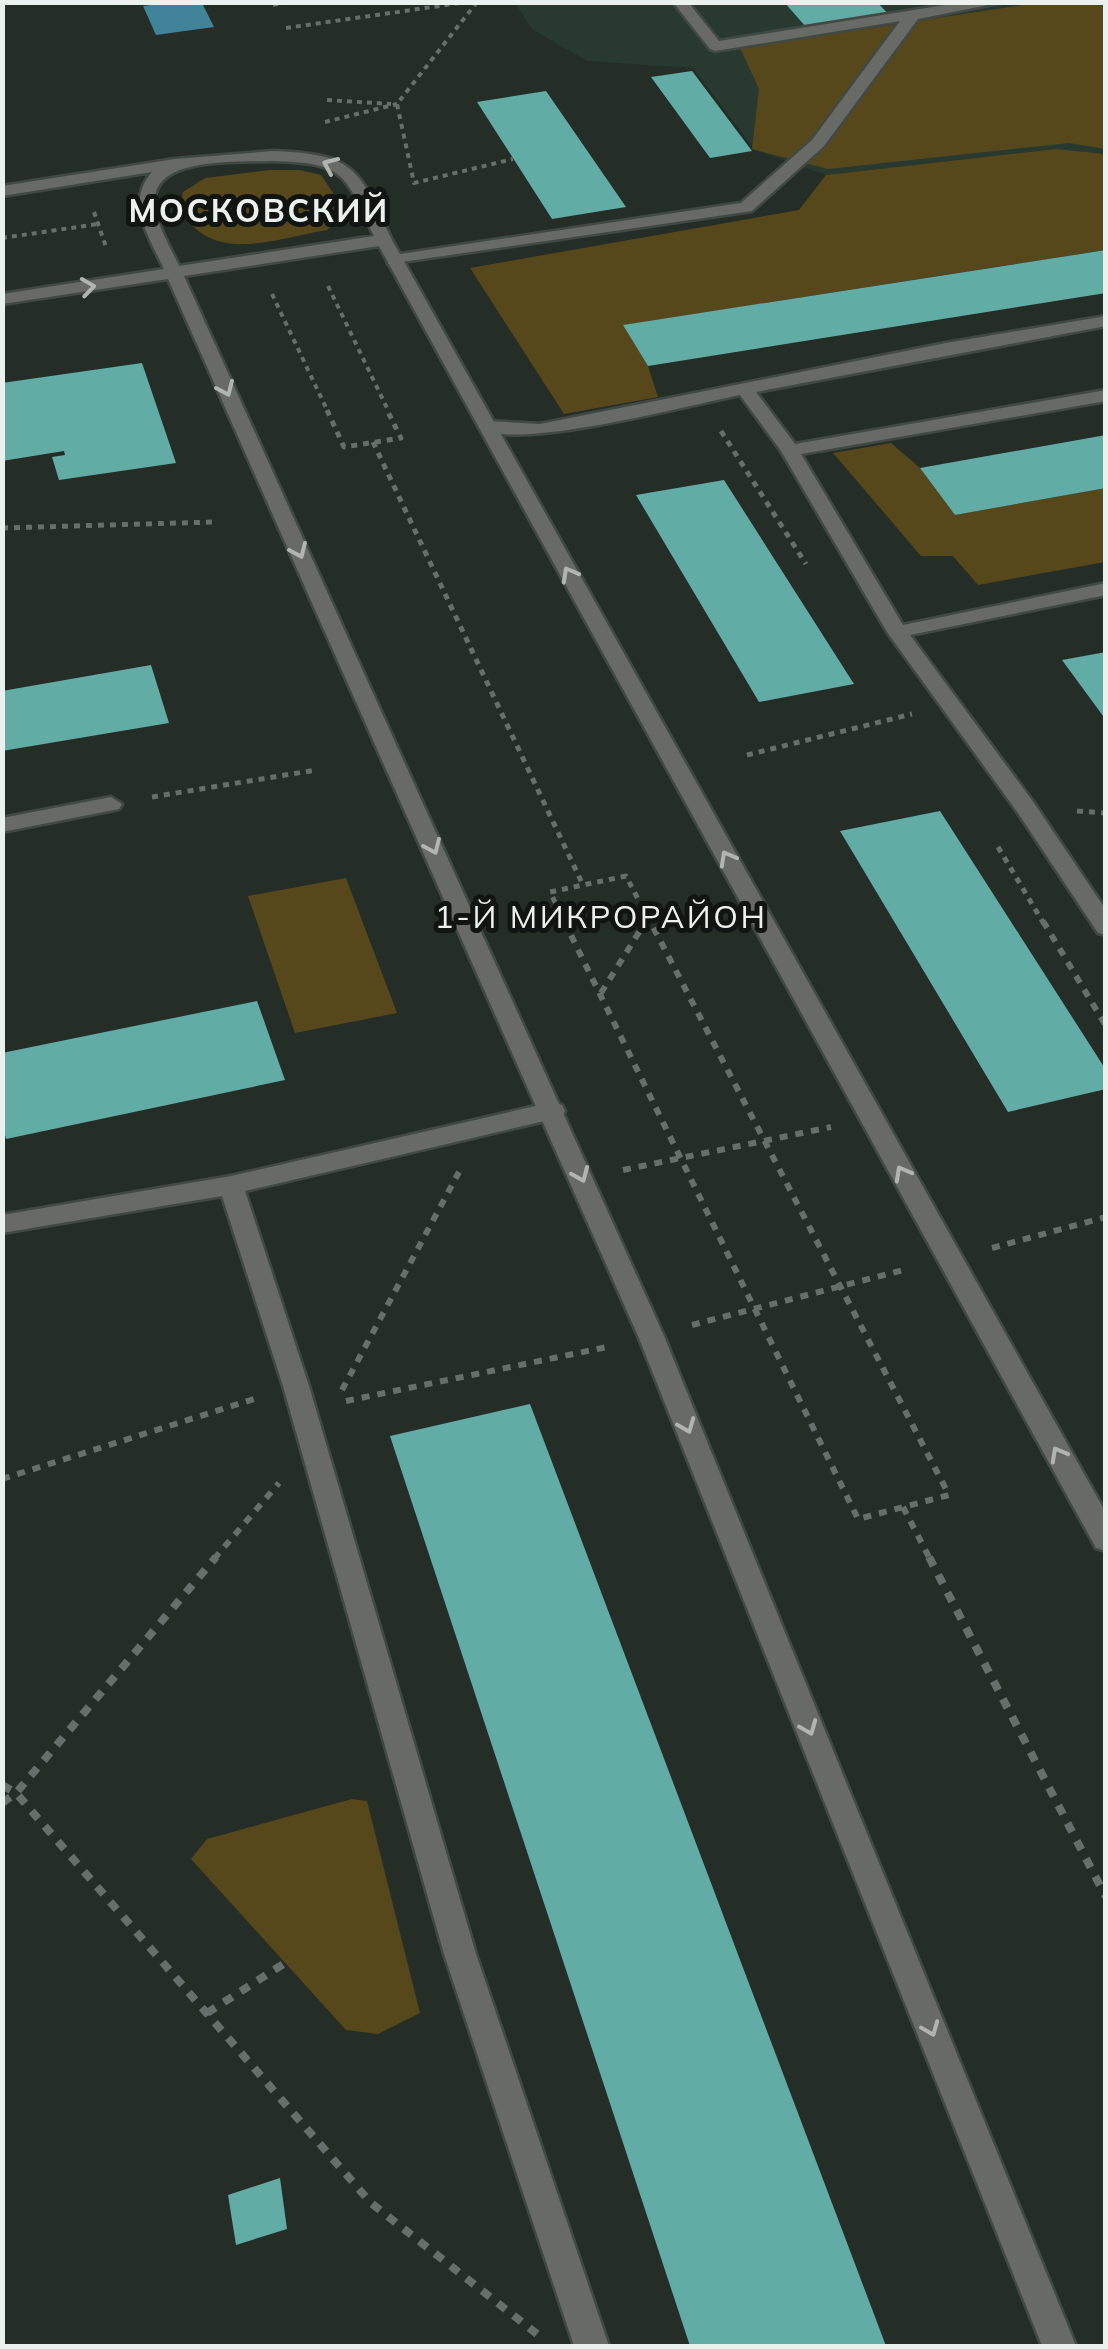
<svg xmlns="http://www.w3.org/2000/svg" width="1108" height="2349" viewBox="0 0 1108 2349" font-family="Mulish,sans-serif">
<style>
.built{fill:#28392f}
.green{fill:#56481b}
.water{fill:#418499}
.building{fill:#62aca6}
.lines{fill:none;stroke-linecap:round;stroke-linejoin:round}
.service-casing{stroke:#404943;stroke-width:5}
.tertiary-casing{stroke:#404943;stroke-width:5}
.path-far3{stroke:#666f69;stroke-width:4;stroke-dasharray:5 5;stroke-linecap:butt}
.path-far2{stroke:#666f69;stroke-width:5;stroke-dasharray:6 6;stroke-linecap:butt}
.path-far1{stroke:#666f69;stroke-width:6;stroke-dasharray:8 8;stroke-linecap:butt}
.path{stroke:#666f69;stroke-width:8;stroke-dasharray:10 10;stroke-linecap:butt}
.service{fill:#686a65;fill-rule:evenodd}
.tertiary{fill:#686a65;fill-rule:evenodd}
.oneway{stroke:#b0b5b0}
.labels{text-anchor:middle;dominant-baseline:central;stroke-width:10;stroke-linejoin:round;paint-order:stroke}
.far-district-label{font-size:32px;font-weight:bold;letter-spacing:2.5px;fill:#ebf2ee;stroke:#101512}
.quarter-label{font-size:32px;letter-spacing:2.5px;fill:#ebf2ee;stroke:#101512}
</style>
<rect width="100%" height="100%" fill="#242e27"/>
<path class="built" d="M 515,3 L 1105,3 L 1105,154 L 1056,149 L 826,175 L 755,150 L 693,68 L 587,61 L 532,29 Z"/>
<path class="green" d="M 1036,3 L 1105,3 L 1105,149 L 1069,143 L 828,169 L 752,149 L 759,89 L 740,48 Z
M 1056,149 L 1105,154 L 1105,250 L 624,325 L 648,366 L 658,397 L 564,414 L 470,268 L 799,210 L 826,175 Z
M 270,170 L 300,170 L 321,175 L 337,199 L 339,221 L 327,230 C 284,237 226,260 193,226 C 181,214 180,208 183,192 L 205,178 Z
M 891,443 L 920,468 L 955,515 L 1105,488 L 1105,562 L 978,585 L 953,556 L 921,556 L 833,453 Z
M 346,878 L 397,1013 L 295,1033 L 248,896 Z
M 352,1799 L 367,1801 L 420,2013 L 378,2034 L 346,2030 L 191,1859 L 207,1839 Z"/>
<path class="water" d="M 173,2 L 202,3 L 214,27 L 156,35 L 143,6 Z"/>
<path class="building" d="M 784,2 L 877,2 L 890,16 L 806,27 Z
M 692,71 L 752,151 L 710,158 L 651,77 Z
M 546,91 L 626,207 L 552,219 L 477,102 Z
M 1106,250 L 1106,293 L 648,366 L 623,325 Z
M 142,363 L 176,463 L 59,480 L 52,457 L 65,455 L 64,451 L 2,461 L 2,383 Z
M 1106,435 L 1106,488 L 955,515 L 920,468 Z
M 724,480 L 854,684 L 759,702 L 636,495 Z
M 1106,652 L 1106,720 L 1062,660 Z
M 151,665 L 169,723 L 2,751 L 2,691 Z
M 940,811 L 1106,1070 L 1106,1089 L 1008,1112 L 840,831 Z
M 257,1001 L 285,1080 L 6,1139 L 2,1123 L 2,1053 Z
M 530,1404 L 886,2346 L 690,2346 L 390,1436 Z
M 280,2178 L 287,2229 L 236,2245 L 228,2195 Z"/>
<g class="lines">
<g class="service-casing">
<path id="service" d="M 673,2 L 688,2 L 719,41 L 964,2 L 1003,2 L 918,19 L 824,146 L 752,211 L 388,264 L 388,256 L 394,255 L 741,203 L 812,140 L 900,21 L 715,51 L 710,49 Z
M 1106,316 L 1106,326 L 756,392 L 795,444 L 1106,390 L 1106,401 L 801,454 L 903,625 L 1106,583 L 1106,595 L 910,635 L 1034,803 L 1106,910 L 1106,935 L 1098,933 L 1018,813 L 887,632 L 781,451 L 740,395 C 693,404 510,453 479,427 L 488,421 L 540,424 L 946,343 Z
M 111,797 L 122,804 L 119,809 L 2,832 L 2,818 Z
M 553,1102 L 562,1105 L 565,1111 L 562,1117 L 245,1191 L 309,1386 L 476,1954 L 609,2346 L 574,2346 L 444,1954 L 283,1386 L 222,1196 L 2,1233 L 2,1215 L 231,1176 Z"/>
</g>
<g class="tertiary-casing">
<path id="tertiary" d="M 273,151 C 356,154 359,169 392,240 L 1106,1513 L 1106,1551 L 1096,1548 L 379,246 L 184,276 L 664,1336 L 1076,2346 L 1042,2346 L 638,1336 L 168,279 L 2,304 L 2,294 L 164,269 C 149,237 125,202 152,172 L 2,196 L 2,186 L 175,159 ZM 273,161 C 345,163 345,174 374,236 L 179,266 C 170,246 154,222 155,199 C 156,156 243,162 273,161 Z"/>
</g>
<path class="path-far3" d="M 477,2 L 397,104 L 414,183 L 513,159
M 273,5 L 290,2
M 286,28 L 467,2
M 327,100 L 391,104
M 325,122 L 397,104
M 94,212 L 106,247
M 2,238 L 98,224
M 328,286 L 389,412
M 272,294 L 328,412"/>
<path class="path-far2" d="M 327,410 L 344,447 L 401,438 L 387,410
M 721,431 L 806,564
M 373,442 L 583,885
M 2,528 L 214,522
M 747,755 L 912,714
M 152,797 L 316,770
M 1077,811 L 1106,813
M 998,847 L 1044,924
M 566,924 L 550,892 L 626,876 L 651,924
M 644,924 L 647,919"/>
<path class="path-far1" d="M 564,921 L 858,1519 L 949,1495 L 650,921
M 1043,921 L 1106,1026
M 601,993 L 646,921
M 623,1170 L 831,1127
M 992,1248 L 1106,1217
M 692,1325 L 907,1269
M 342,1390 L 459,1172
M 346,1401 L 612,1346
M 2,1479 L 254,1399
M 903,1507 L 930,1559
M 214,1559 L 279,1483"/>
<path class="path" d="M 929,1557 L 1106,1897
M 2,1785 L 16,1793 L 371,2203 L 537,2334
M 2,1803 L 16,1793 L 216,1557
M 207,2013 L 285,1963"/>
<use href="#service" class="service"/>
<use href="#tertiary" class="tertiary"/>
</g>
<defs><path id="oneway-chevron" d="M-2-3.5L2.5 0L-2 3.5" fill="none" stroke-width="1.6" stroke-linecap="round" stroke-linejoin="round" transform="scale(2.5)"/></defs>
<g class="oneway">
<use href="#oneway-chevron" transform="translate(330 165) rotate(-156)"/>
<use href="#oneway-chevron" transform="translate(88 287) rotate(-8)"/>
<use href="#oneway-chevron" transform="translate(226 389) rotate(66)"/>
<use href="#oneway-chevron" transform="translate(299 551) rotate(66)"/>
<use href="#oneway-chevron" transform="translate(569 574) rotate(-119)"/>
<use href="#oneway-chevron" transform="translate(433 847) rotate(66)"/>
<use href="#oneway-chevron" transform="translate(727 858) rotate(-119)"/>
<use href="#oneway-chevron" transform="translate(902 1173) rotate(-119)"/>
<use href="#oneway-chevron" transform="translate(581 1175) rotate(67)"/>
<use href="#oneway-chevron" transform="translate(687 1426) rotate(68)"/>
<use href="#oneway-chevron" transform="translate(1058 1454) rotate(-119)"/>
<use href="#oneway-chevron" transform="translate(809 1728) rotate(68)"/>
<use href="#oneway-chevron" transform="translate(931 2029) rotate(68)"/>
</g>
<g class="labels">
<g class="far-district-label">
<text x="259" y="210">МОСКОВСКИЙ</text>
</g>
<g class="quarter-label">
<text x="601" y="916">1-Й МИКРОРАЙОН</text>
</g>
</g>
<rect width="1108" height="2349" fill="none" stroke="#ebf2ee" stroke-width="10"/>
</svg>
